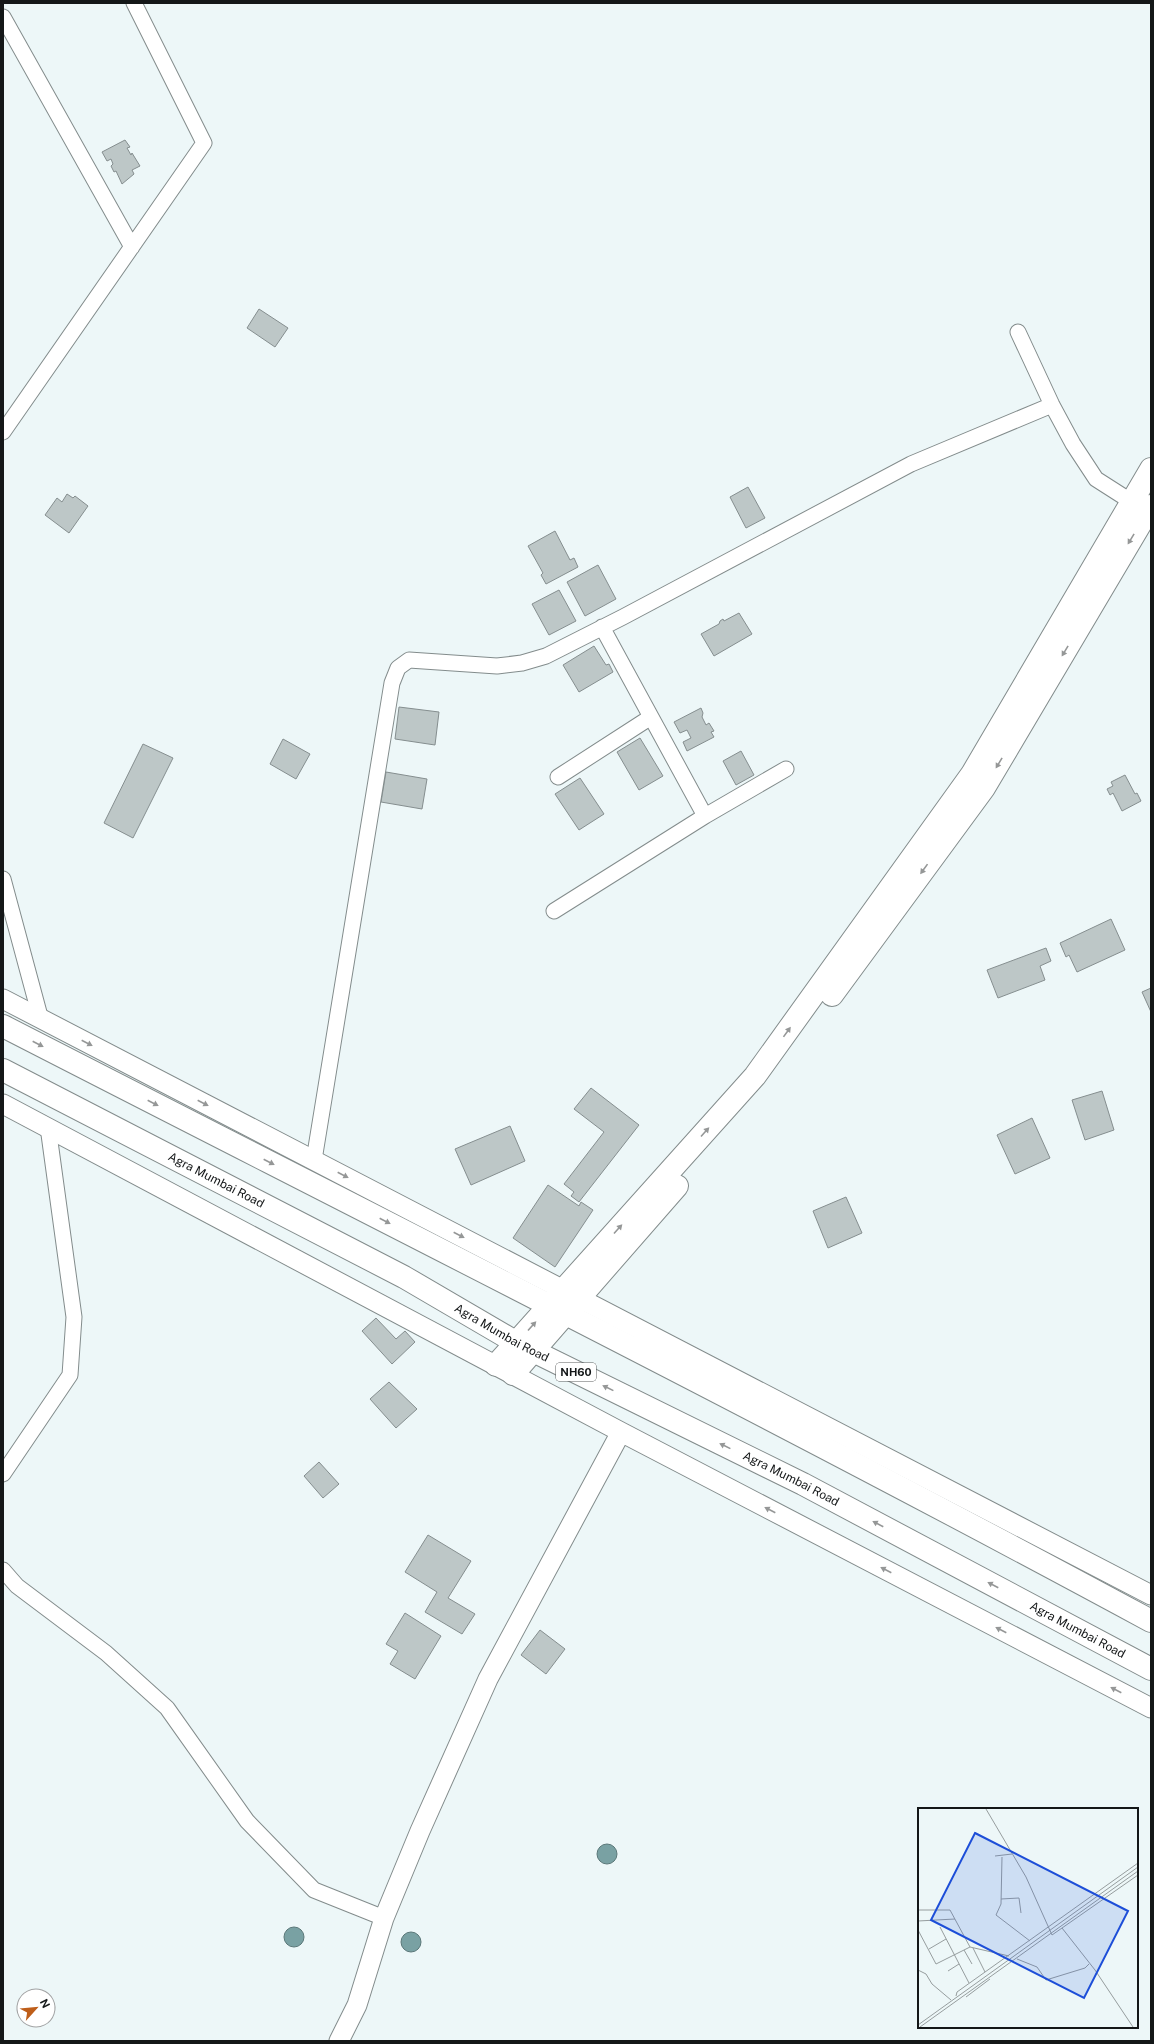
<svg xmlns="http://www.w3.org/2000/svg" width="1154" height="2044" viewBox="0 0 1154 2044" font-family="'Public Sans',sans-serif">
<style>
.water{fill:#79a1a3;stroke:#5b7879}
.building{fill:#bdc7c7;stroke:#858e8f}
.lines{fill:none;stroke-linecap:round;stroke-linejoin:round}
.minor-casing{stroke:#838c8c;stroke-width:17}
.tertiary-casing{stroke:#838c8c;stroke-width:21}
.secondary-casing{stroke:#838c8c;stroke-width:24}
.trunk-casing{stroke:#838c8c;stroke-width:24}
.minor{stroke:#fff;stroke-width:15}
.tertiary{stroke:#fff;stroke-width:19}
.secondary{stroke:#fff;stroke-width:22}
.trunk{stroke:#fff;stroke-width:22}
.oneway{fill:#959797}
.labels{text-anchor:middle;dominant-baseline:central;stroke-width:4;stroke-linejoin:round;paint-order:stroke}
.shield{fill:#fff;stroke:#5a5d5d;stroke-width:1}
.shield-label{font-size:11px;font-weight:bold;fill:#141718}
.street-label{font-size:12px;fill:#141718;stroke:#fff}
.inset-road{fill:none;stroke:#969d9e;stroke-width:1}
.view{fill:#1d4ed8;fill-opacity:0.15;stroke:#1d4ed8;stroke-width:2}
.inset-edge{fill:none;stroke:#141718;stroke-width:2}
</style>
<rect width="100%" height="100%" fill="#edf7f8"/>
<path class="water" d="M597 1854a10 10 0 1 1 20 0a10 10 0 1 1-20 0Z
M284 1937a10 10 0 1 1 20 0a10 10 0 1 1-20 0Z
M401 1942a10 10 0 1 1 20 0a10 10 0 1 1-20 0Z"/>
<path class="building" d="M 125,140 L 130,147 L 127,148 L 131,155 L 132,153 L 140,166 L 132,170 L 134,174 L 122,184 L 116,171 L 114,172 L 111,166 L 113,164 L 111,159 L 107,161 L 102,152 Z
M 259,309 L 288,328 L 275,347 L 247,328 Z
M 748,487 L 765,518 L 746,528 L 730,497 Z
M 67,494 L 73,498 L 75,496 L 88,506 L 69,533 L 45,515 L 57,498 L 62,502 Z
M 555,531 L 570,560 L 574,558 L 578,567 L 546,584 L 541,575 L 543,573 L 528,546 Z
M 598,565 L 616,599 L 585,616 L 567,582 Z
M 559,590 L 576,621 L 549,635 L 532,604 Z
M 739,613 L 752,634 L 714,656 L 701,634 L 719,624 L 720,621 L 723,619 L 724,621 Z
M 594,646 L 606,665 L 609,664 L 613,672 L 579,692 L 563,665 Z
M 399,707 L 439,712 L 435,745 L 395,739 Z
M 701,708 L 703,713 L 702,717 L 706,725 L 709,723 L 714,731 L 711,732 L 714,737 L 687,751 L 683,742 L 691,738 L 687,730 L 680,733 L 674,722 Z
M 640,738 L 663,776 L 639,790 L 617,752 Z
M 283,739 L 310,754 L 296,779 L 270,764 Z
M 143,744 L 173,758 L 133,838 L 104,823 Z
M 741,751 L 754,775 L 736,785 L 723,761 Z
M 386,772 L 427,779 L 422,809 L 381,802 Z
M 1125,775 L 1135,794 L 1137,793 L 1141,801 L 1122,811 L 1113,793 L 1110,795 L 1107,789 L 1113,786 L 1111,782 Z
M 580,778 L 604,814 L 579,830 L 555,794 Z
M 1111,919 L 1125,950 L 1077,972 L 1069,955 L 1066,957 L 1060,943 Z
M 1046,948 L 1051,961 L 1040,966 L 1045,980 L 998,998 L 987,970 Z
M 1151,988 L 1151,1012 L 1142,992 Z
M 591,1088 L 639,1125 L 579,1202 L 571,1196 L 574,1192 L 564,1184 L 604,1132 L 574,1109 Z
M 1102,1091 L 1114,1130 L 1085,1140 L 1072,1100 Z
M 1032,1118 L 1050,1158 L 1015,1174 L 997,1135 Z
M 510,1126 L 525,1161 L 471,1185 L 455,1149 Z
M 548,1185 L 579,1206 L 581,1202 L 593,1210 L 555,1267 L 513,1238 Z
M 846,1197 L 862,1233 L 828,1248 L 813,1211 Z
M 376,1318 L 396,1339 L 405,1331 L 415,1342 L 392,1364 L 362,1331 Z
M 389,1382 L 417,1409 L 396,1428 L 370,1399 Z
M 319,1462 L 339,1484 L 323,1498 L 304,1476 Z
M 428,1535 L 471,1561 L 448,1598 L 475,1614 L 462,1634 L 425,1612 L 437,1592 L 405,1572 Z
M 405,1613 L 441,1636 L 415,1679 L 390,1664 L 398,1651 L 386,1644 Z
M 540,1630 L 565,1649 L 546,1674 L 521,1655 Z"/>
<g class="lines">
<g class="minor-casing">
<path id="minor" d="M 3,17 L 132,247
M 1018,332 L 1052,405 L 1073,444 L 1096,479 L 1132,502
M 3,432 L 204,143 L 134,3
M 558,777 L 651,717
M 705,816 L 786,769
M 3,879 L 41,1020
M 554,911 L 705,816 L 602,627
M 314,1160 L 392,683 L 398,668 L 409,660 L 497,666 L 522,663 L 546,656 L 623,617 L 911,464 L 1052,405
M 3,1474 L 70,1375 L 74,1317 L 48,1127
M 3,1570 L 17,1586 L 106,1653 L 167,1708 L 247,1821 L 314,1890 L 384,1918"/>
</g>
<g class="tertiary-casing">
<path id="tertiary" d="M 3,999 L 1151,1595
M 3,1104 L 621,1432 L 1151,1708
M 339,2041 L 357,2005 L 384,1918 L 420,1831 L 488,1679 L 621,1432"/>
</g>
<g class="secondary-casing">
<path id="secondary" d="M 832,995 L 984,788 L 1151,506
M 496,1365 L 755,1076 L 972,774 L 1151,469
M 513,1374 L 677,1186"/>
</g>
<g class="trunk-casing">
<g id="trunk">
<path d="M 3,1026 C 387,1223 772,1416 1151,1621"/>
<path id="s1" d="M 3,1070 L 404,1277 L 517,1343 L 803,1484 L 1151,1669"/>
</g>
</g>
<use href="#minor" class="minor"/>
<use href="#tertiary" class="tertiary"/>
<use href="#secondary" class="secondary"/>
<use href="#trunk" class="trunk"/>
</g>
<defs><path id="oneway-solid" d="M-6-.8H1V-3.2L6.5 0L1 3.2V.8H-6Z"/></defs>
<g class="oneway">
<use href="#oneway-solid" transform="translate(1131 539) rotate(121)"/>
<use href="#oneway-solid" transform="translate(1065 651) rotate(121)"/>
<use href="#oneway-solid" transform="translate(999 763) rotate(121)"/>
<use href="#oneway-solid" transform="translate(924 869) rotate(126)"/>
<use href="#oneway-solid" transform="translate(787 1032) rotate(-54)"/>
<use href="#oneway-solid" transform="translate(87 1043) rotate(27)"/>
<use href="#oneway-solid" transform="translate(38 1044) rotate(27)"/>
<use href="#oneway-solid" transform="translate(153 1103) rotate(27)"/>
<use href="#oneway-solid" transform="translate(203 1103) rotate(27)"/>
<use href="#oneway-solid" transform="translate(705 1132) rotate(-48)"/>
<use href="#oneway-solid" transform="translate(269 1162) rotate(27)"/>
<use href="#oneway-solid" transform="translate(343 1175) rotate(27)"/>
<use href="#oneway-solid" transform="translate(385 1221) rotate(27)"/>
<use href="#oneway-solid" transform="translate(618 1229) rotate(-48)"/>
<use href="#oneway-solid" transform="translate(459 1235) rotate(27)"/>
<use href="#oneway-solid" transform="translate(532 1326) rotate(-48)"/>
<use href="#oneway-solid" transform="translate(608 1388) rotate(-154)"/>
<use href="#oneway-solid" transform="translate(725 1446) rotate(-154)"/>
<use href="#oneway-solid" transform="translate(770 1510) rotate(-153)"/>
<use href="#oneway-solid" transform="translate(878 1524) rotate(-152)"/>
<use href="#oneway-solid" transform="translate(886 1570) rotate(-153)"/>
<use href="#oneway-solid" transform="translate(993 1585) rotate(-152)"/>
<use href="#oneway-solid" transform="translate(1001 1630) rotate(-153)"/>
<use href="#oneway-solid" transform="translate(1116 1690) rotate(-153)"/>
</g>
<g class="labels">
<rect class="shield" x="556" y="1363" width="40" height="18" rx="3"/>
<g class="shield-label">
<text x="576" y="1372">NH60</text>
</g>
<g class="street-label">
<text stroke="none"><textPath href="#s1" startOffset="240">Agra Mumbai Road</textPath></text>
<text stroke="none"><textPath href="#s1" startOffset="564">Agra Mumbai Road</textPath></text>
<text stroke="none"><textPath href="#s1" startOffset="888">Agra Mumbai Road</textPath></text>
<text stroke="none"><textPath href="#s1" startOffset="1212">Agra Mumbai Road</textPath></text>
</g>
</g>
<g transform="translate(918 1808)">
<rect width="220" height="220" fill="#edf7f8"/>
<path class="inset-road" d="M 68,1 L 108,69 L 134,127M 77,48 L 94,46M 84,49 L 83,96 L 78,107 L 112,133M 83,91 L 101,90 L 103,105M 0,102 L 32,102 L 52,139 L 91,148M 0,113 L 37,111M 22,119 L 51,175M 144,120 L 177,162 L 215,219M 0,122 L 18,156 L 52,139M 134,127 L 220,67M 55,140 L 67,164M 11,141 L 28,131M 46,142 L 54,156M 99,151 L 119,159 L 128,172 L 167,160 L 171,156M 0,162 L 8,166 L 14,176 L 33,192M 30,163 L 41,156M 38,188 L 39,184 L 220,55M 48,189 L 72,171M 0,217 L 220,59M 2,219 L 220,63"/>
<path class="view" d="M 57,25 L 210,103 L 166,190 L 13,112 Z"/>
<rect width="220" height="220" class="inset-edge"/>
</g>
<rect width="1154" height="2044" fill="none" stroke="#141718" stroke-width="8"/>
<g transform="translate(36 2008) rotate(63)"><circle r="19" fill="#ffffff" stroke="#a1a2a3"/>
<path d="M0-3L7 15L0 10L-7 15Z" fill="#be5e1a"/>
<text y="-6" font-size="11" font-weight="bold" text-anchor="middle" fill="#141718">N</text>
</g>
</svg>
